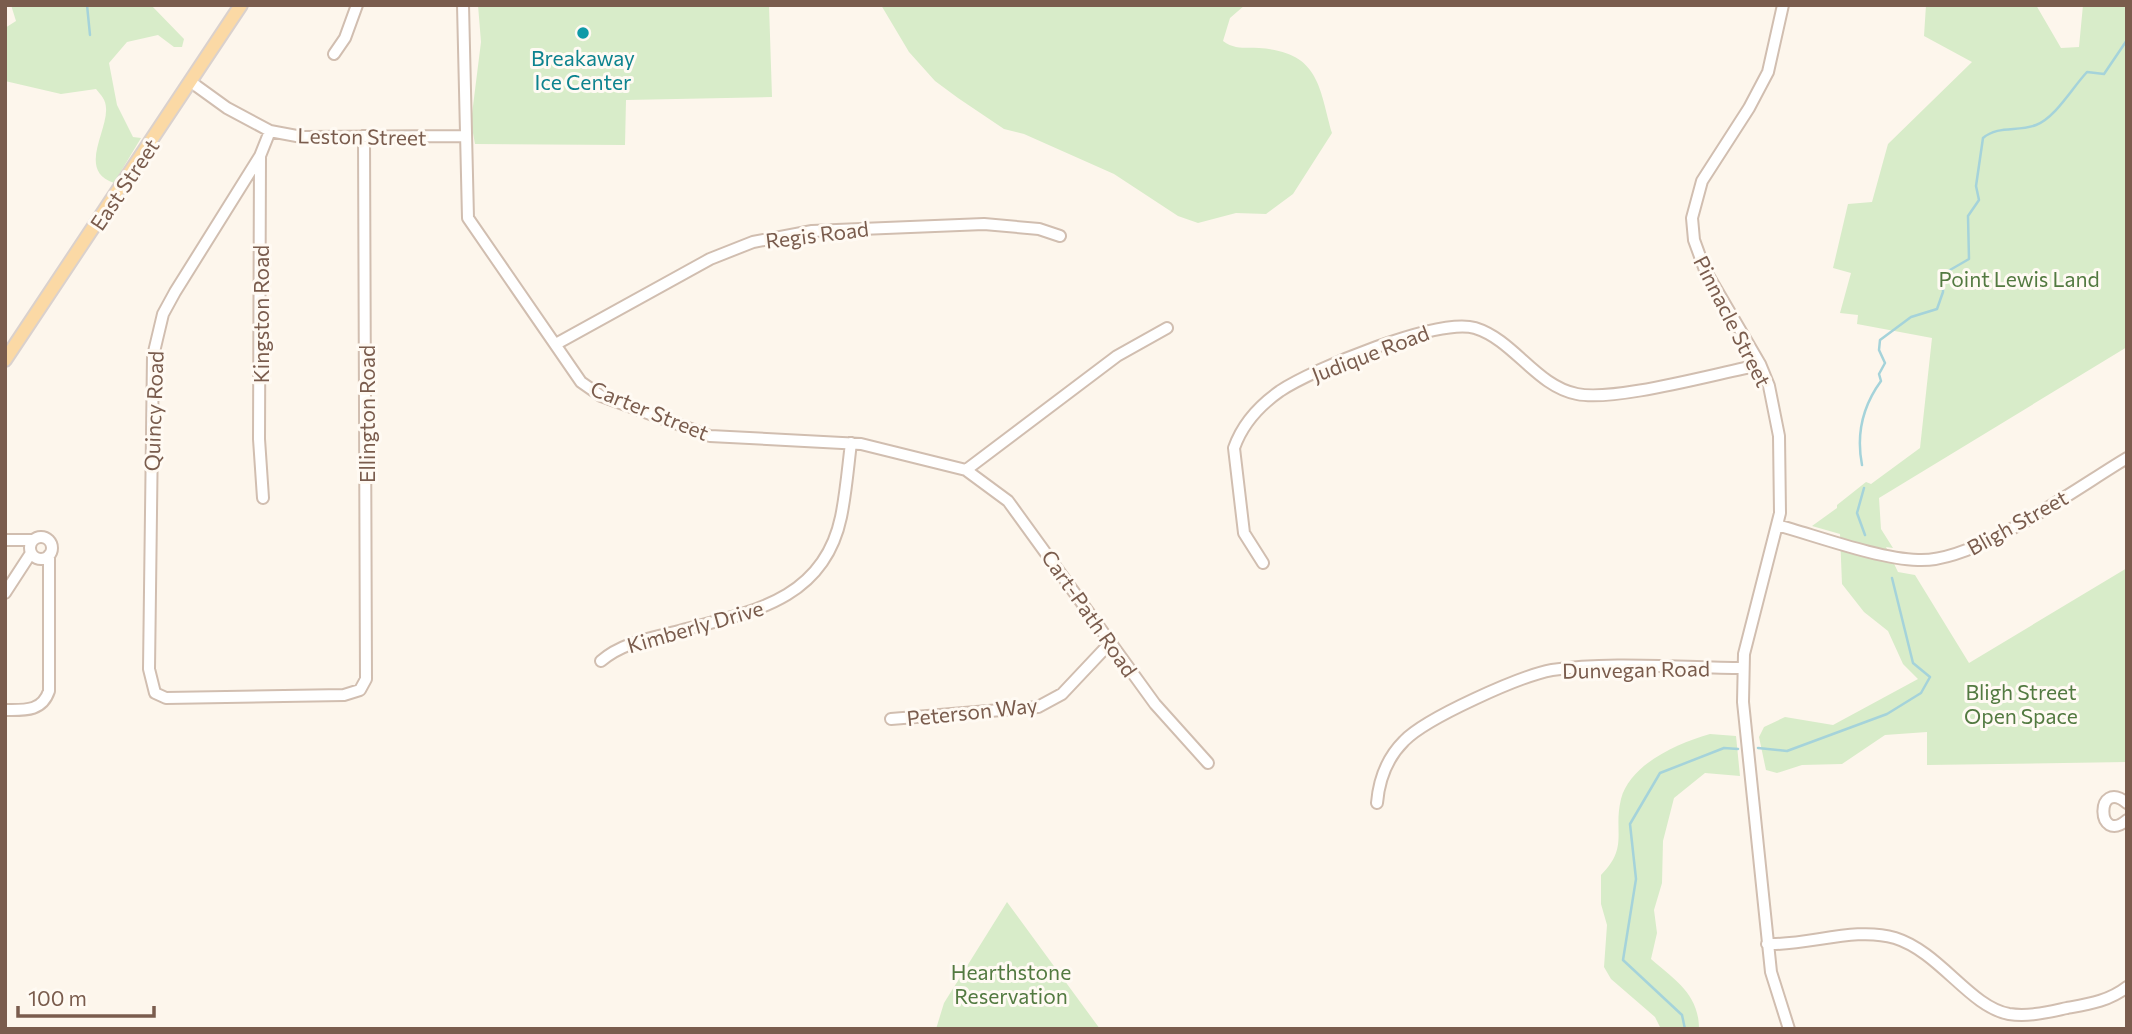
<svg xmlns="http://www.w3.org/2000/svg" width="2132" height="1034" viewBox="0 0 2132 1034" font-family="Commissioner,sans-serif">
<style>
.green{fill:#d8ecc9}
.lines{fill:none;stroke-linecap:round;stroke-linejoin:round}
.stream{stroke:#a5d3da;stroke-width:2.5}
.minor-casing{stroke:#d1beb0;stroke-width:14}
.major-casing{stroke:#dad1cd;stroke-width:16}
.minor{stroke:#fff;stroke-width:10}
.major{stroke:#fbd9a5;stroke-width:12}
.culture-dot{fill:#0f9aa8;stroke:#fffaf3;stroke-width:2.5}
.labels{text-anchor:middle;dominant-baseline:central;stroke-width:6;stroke-linejoin:round;paint-order:stroke}
.culture-label{font-size:21px;fill:#0d838f;stroke:#fffaf3}
.street-label{font-size:21px;fill:#7a5c4d;stroke:#fffaf3}
.park-label{font-size:21px;fill:#537a41;stroke:#fffaf3}
</style>
<rect width="100%" height="100%" fill="#fdf6ec"/>
<path class="green" d="M 11,5 L 151,5 L 184,39 L 182,47 L 174,47 L 158,35 L 127,42 L 109,63 L 117,105 L 133,137 L 141,138 L 114,183 C 77,171 108,131 106,108 C 106,100 101,95 96,89 L 61,94 L 5,81 L 5,28 L 16,21 Z
M 478,5 L 769,5 L 772,97 L 626,100 L 625,145 L 475,144 L 471,122 L 481,42 Z
M 881,5 L 1245,5 L 1230,18 L 1223,41 C 1235,50 1245,47 1259,48 C 1319,52 1319,86 1332,133 L 1293,194 L 1266,214 L 1236,213 L 1198,223 L 1178,216 L 1114,174 L 1024,134 L 1004,129 L 958,98 L 935,81 L 909,52 Z
M 1926,5 L 2036,5 L 2061,48 L 2079,47 L 2083,5 L 2127,5 L 2127,347 L 1879,498 L 1881,529 L 1893,548 L 1886,547 L 1898,572 L 1915,575 L 1969,663 L 2127,568 L 2127,762 L 1927,765 L 1927,732 L 1885,735 L 1842,764 L 1802,765 L 1777,773 L 1766,770 L 1759,737 L 1764,727 L 1785,717 L 1833,725 L 1918,679 L 1903,664 L 1888,631 L 1864,612 L 1842,584 L 1840,534 L 1812,526 L 1837,508 L 1837,505 L 1866,482 L 1871,484 L 1920,448 L 1932,338 L 1857,324 L 1858,315 L 1840,313 L 1851,273 L 1833,268 L 1848,204 L 1872,202 L 1888,144 L 1972,62 L 1924,36 Z
M 1710,734 L 1736,736 L 1740,776 L 1705,773 L 1674,798 L 1663,841 L 1662,883 L 1654,910 L 1657,933 L 1651,959 C 1675,980 1699,994 1699,1029 L 1661,1029 L 1655,1017 L 1611,979 L 1604,967 L 1607,925 L 1601,904 L 1601,875 C 1629,847 1613,832 1621,799 C 1630,764 1678,743 1710,734 Z
M 1007,902 L 1100,1029 L 936,1029 L 944,1003 Z"/>
<g class="lines">
<path class="stream" d="M 87,5 L 90,35
M 1862,465 C 1856,434 1862,407 1881,381 L 1879,374 L 1885,363 L 1879,350 L 1880,340 L 1911,317 L 1937,309 L 1943,292 L 1943,274 L 1969,259 L 1968,216 L 1979,200 L 1976,186 L 1983,138 C 1998,125 2018,132 2036,125 C 2056,117 2072,88 2087,72 L 2104,74 L 2127,40
M 1864,488 L 1857,513 L 1865,535
M 1758,748 L 1787,751 L 1887,714 L 1921,693 L 1930,677 L 1913,663 L 1892,578
M 1685,1029 L 1682,1015 L 1623,960 L 1636,879 L 1630,824 L 1660,773 L 1724,748 L 1738,749"/>
<g class="minor-casing">
<path id="minor" d="M 463,5 L 468,218 L 581,382 L 601,396 L 710,436 L 861,444 L 966,470 L 1117,356 L 1167,328
M 1783,5 L 1768,72 L 1749,108 L 1702,181 L 1692,218 L 1694,240 L 1705,270 L 1760,364 L 1769,386 L 1779,436 L 1780,513 L 1744,654 L 1743,702 L 1771,972 L 1789,1029
M 334,54 L 345,38 L 357,5
M 191,82 L 227,108 L 270,131 L 302,137 L 464,136
M 260,156 L 175,292 L 163,314 L 153,356 L 149,669 L 155,693 L 166,698 L 344,695 L 360,690 L 366,679 L 364,136
M 556,344 L 710,259 L 753,242 L 812,231 L 984,224 L 1039,229 L 1060,236
M 966,470 L 1008,501 L 1155,704 L 1208,763
M 263,498 L 259,439 L 260,156 L 270,131
M 1777,525 C 1817,536 1879,559 1918,560 C 1975,563 2075,489 2127,458
M30 548a11 11 0 1 1 22 0a11 11 0 1 1-22 0Z
M 5,540 L 32,540
M 1263,563 L 1244,533 L 1234,448 C 1242,425 1260,405 1280,391 C 1313,369 1438,317 1475,328 C 1514,340 1536,386 1577,394 C 1615,402 1717,373 1760,365
M 5,593 L 31,553
M 601,661 C 622,643 648,639 675,632 C 746,613 823,603 841,517 C 846,493 848,467 851,443
M 5,710 C 24,710 42,712 49,691 L 49,555
M 891,719 L 1038,707 L 1062,694 L 1111,642
M 1377,803 C 1379,779 1387,758 1404,741 C 1426,718 1520,676 1552,670 C 1610,661 1684,668 1743,668
M 2127,803 C 2095,777 2096,846 2127,820
M 1767,944 C 1808,946 1855,926 1895,938 C 1940,952 1970,1007 2009,1014 C 2029,1017 2048,1012 2067,1008 C 2089,1004 2109,1001 2127,987"/>
</g>
<g class="major-casing">
<path id="major" d="M 5,360 L 241,5"/>
</g>
<use href="#minor" class="minor"/>
<use href="#major" class="major"/>
</g>
<circle class="culture-dot" cx="583" cy="33" r="7"/>
<g class="labels">
<g class="culture-label">
<text x="583" y="57">Breakaway<tspan x="583" dy="24">Ice Center</tspan></text>
</g>
<g class="street-label">
<text transform="translate(362 136) rotate(1)">Leston Street</text>
<text transform="translate(124 184) rotate(-56)">East Street</text>
<text transform="translate(817 234) rotate(-7)">Regis Road</text>
<text transform="translate(260 314) rotate(-90)">Kingston Road</text>
<text transform="translate(1733 321) rotate(63)">Pinnacle Street</text>
<text transform="translate(1370 353) rotate(-21)">Judique Road</text>
<text transform="translate(650 410) rotate(22)">Carter Street</text>
<text transform="translate(153 411) rotate(-88)">Quincy Road</text>
<text transform="translate(366 414) rotate(-90)">Ellington Road</text>
<text transform="translate(2017 522) rotate(-29)">Bligh Street</text>
<text transform="translate(1090 613) rotate(55)">Cart-Path Road</text>
<text transform="translate(695 626) rotate(-16)">Kimberly Drive</text>
<text transform="translate(1636 669) rotate(-1)">Dunvegan Road</text>
<text transform="translate(972 711) rotate(-6)">Peterson Way</text>
</g>
<g class="park-label">
<text x="2019" y="278">Point Lewis Land</text>
<text x="2021" y="691">Bligh Street<tspan x="2021" dy="24">Open Space</tspan></text>
<text x="1011" y="971">Hearthstone<tspan x="1011" dy="24">Reservation</tspan></text>
</g>
</g>
<rect width="2132" height="1034" fill="none" stroke="#7a5c4d" stroke-width="14"/>
<path d="M18 1006v10h136v-10" fill="none" stroke="#7a5c4d" stroke-width="3.5"/>
<text x="28" y="1006" font-size="21" fill="#7a5c4d" stroke="#fffaf3" stroke-width="5" paint-order="stroke">100 m</text>
</svg>
